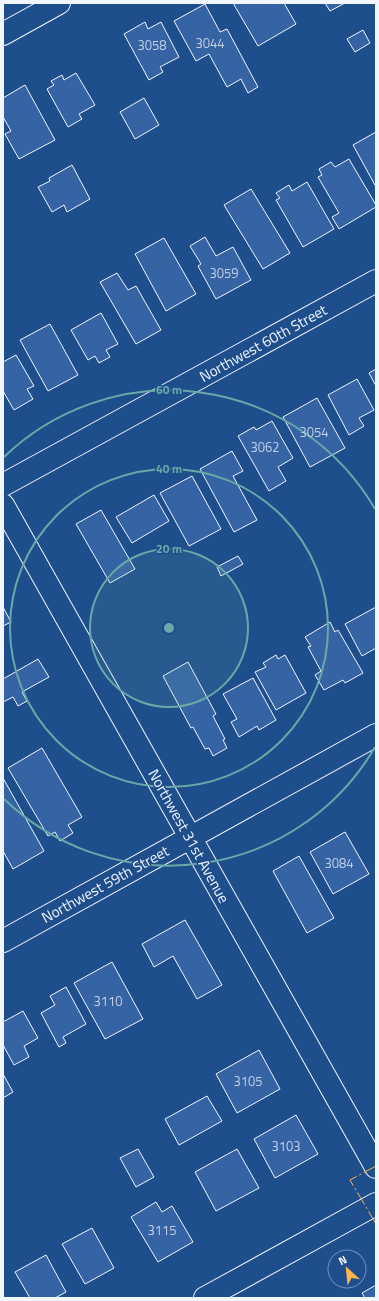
<svg xmlns="http://www.w3.org/2000/svg" width="379" height="1301" viewBox="0 0 379 1301" font-family="'Titillium Web',sans-serif">
<style>
.building{fill:#3563a3;stroke:#f2f6ff}
.lines{fill:none;stroke-linecap:round;stroke-linejoin:round}
.minor-casing{stroke:#f2f6ff;stroke-width:24}
.minor{stroke:#1f4e8c;stroke-width:22}
.power{stroke:#ffb74d;stroke-width:1;stroke-dasharray:14 3 2 3;stroke-linecap:butt}
.ring{fill:none;stroke:#6aa9a8;stroke-width:2}
.labels{text-anchor:middle;dominant-baseline:central;stroke-width:3;stroke-linejoin:round;paint-order:stroke}
.number-label{font-size:13px;fill:#c3d1e8}
.street-label{font-size:15px;fill:#f2f6ff;stroke:#1f4e8c}
.centre{fill:#6aa9a8;stroke:#1f4e8c;stroke-width:2}
.ring-label{font-size:12px;text-anchor:middle;font-weight:bold;fill:#6aa9a8;stroke:#1f4e8c;stroke-width:3;stroke-linejoin:round;paint-order:stroke}
</style>
<rect width="100%" height="100%" fill="#1f4e8c"/>
<path class="building" d="M 233,3 L 284,3 L 296,24 L 258,46 Z
M 325,3 L 345,3 L 330,11 Z
M 205,4 L 220,32 L 227,29 L 258,87 L 248,93 L 241,79 L 227,87 L 209,54 L 196,61 L 174,21 Z
M 145,22 L 148,29 L 161,22 L 179,57 L 160,67 L 163,72 L 149,80 L 124,34 Z
M 363,30 L 370,43 L 355,52 L 347,39 Z
M 76,73 L 95,105 L 79,114 L 82,119 L 68,127 L 47,89 L 54,85 L 51,81 L 62,75 L 64,80 Z
M 25,85 L 55,140 L 19,159 L 5,134 L 11,131 L 3,117 L 3,98 Z
M 144,98 L 159,125 L 135,139 L 120,112 Z
M 376,132 L 376,187 L 353,145 Z
M 349,159 L 376,205 L 376,207 L 339,229 L 332,217 L 339,213 L 318,177 L 322,175 L 319,169 L 331,162 L 335,167 Z
M 72,165 L 90,199 L 67,212 L 64,205 L 52,212 L 38,187 L 50,181 L 49,178 Z
M 307,182 L 334,229 L 303,247 L 276,200 L 280,198 L 276,193 L 289,185 L 292,191 Z
M 251,189 L 290,253 L 263,269 L 224,205 Z
M 205,237 L 216,256 L 233,247 L 251,280 L 216,299 L 198,266 L 201,264 L 190,246 Z
M 164,238 L 196,294 L 166,311 L 135,254 Z
M 117,273 L 128,290 L 136,286 L 161,330 L 136,344 L 100,282 Z
M 101,313 L 118,344 L 106,350 L 110,357 L 99,363 L 95,356 L 88,360 L 71,330 Z
M 50,324 L 78,375 L 48,391 L 20,340 Z
M 16,355 L 34,386 L 27,389 L 33,399 L 14,410 L 3,391 L 3,362 Z
M 376,369 L 376,386 L 369,373 Z
M 357,379 L 374,410 L 359,418 L 364,426 L 349,435 L 328,395 Z
M 317,398 L 345,448 L 310,467 L 283,417 Z
M 272,421 L 293,458 L 278,467 L 286,481 L 269,491 L 238,436 L 254,427 L 256,430 Z
M 232,451 L 243,471 L 233,476 L 257,520 L 234,532 L 200,469 Z
M 192,476 L 221,529 L 189,546 L 160,493 Z
M 154,495 L 169,521 L 132,543 L 116,517 Z
M 101,510 L 135,569 L 110,583 L 76,524 Z
M 238,556 L 243,564 L 221,576 L 217,567 Z
M 3,607 L 11,622 L 3,626 Z
M 376,607 L 376,648 L 362,656 L 345,624 Z
M 330,622 L 335,632 L 338,630 L 363,673 L 345,683 L 343,680 L 324,690 L 315,675 L 321,671 L 308,647 L 311,646 L 305,637 Z
M 276,655 L 278,659 L 285,655 L 306,693 L 276,710 L 255,672 L 266,667 L 263,663 Z
M 38,659 L 49,677 L 22,692 L 27,701 L 18,706 L 13,697 L 3,702 L 3,679 Z
M 188,662 L 216,714 L 213,716 L 225,739 L 223,740 L 227,748 L 213,756 L 209,748 L 205,749 L 193,727 L 191,728 L 163,676 Z
M 253,678 L 276,720 L 259,730 L 257,726 L 239,737 L 231,722 L 237,719 L 223,694 Z
M 42,748 L 82,817 L 68,825 L 73,833 L 60,841 L 55,832 L 48,836 L 8,768 Z
M 3,778 L 44,851 L 13,869 L 3,851 Z
M 345,832 L 369,874 L 333,894 L 310,852 Z
M 299,856 L 334,918 L 307,933 L 273,871 Z
M 185,920 L 222,985 L 197,999 L 173,956 L 154,967 L 142,944 Z
M 112,962 L 143,1019 L 105,1039 L 74,983 Z
M 66,987 L 86,1024 L 63,1037 L 66,1043 L 59,1047 L 41,1013 L 55,1005 L 50,996 Z
M 23,1011 L 38,1038 L 24,1046 L 29,1057 L 14,1065 L 3,1045 L 3,1022 Z
M 259,1050 L 280,1089 L 237,1113 L 216,1074 Z
M 3,1074 L 13,1092 L 3,1098 Z
M 207,1096 L 222,1121 L 179,1145 L 165,1119 Z
M 296,1115 L 318,1154 L 275,1178 L 254,1139 Z
M 138,1149 L 154,1177 L 136,1187 L 120,1158 Z
M 237,1149 L 259,1188 L 216,1211 L 195,1172 Z
M 156,1202 L 162,1212 L 172,1206 L 193,1242 L 158,1262 L 131,1217 Z
M 92,1228 L 114,1268 L 85,1284 L 62,1244 Z
M 46,1255 L 66,1292 L 55,1298 L 30,1298 L 15,1272 Z
M 376,1285 L 376,1298 L 365,1298 L 362,1293 Z"/>
<g class="lines">
<g class="minor-casing">
<path id="minor" d="M 3,34 L 59,3
M 3,485 L 376,281
M 3,505 L 376,1167
M 3,941 L 376,735
M 205,1298 L 376,1204"/>
</g>
<use href="#minor" class="minor"/>
<path class="power" d="M 376,1166 L 350,1180 L 376,1224"/>
</g>
<circle cx="169" cy="628" r="79" fill="#6aa9a8" fill-opacity=".12"/>
<g class="ring">
<circle cx="169" cy="628" r="79"/>
<circle cx="169" cy="628" r="159"/>
<path d="M375 747A238 238 0 0 1 4 799M4 457A238 238 0 0 1 375 509"/>
</g>
<g class="labels">
<g class="number-label">
<text x="210" y="43">3044</text>
<text x="152" y="45">3058</text>
<text x="224" y="273">3059</text>
<text x="314" y="432">3054</text>
<text x="265" y="447">3062</text>
<text x="339" y="863">3084</text>
<text x="108" y="1001">3110</text>
<text x="248" y="1081">3105</text>
<text x="286" y="1146">3103</text>
<text x="162" y="1230">3115</text>
</g>
<g class="street-label">
<text transform="translate(263 343) rotate(-29)">Northwest 60th Street</text>
<text transform="translate(189 836) rotate(61)">Northwest 31st Avenue</text>
<text transform="translate(105 884) rotate(-29)">Northwest 59th Street</text>
</g>
</g>
<circle cx="169" cy="628" r="6" class="centre"/>
<g class="ring-label">
<text x="169" y="394">60 m</text>
<text x="169" y="473">40 m</text>
<text x="169" y="553">20 m</text>
</g>
<rect width="379" height="1301" fill="none" stroke="#f2f6ff" stroke-width="8"/>
<g transform="translate(347 1269) rotate(333)"><circle r="19" fill="#1f4e8c" stroke="#7391ba"/>
<path d="M0-3L7 15L0 10L-7 15Z" fill="#ffb74d"/>
<text y="-6" font-size="11" font-weight="bold" text-anchor="middle" fill="#f2f6ff">N</text>
</g>
</svg>
